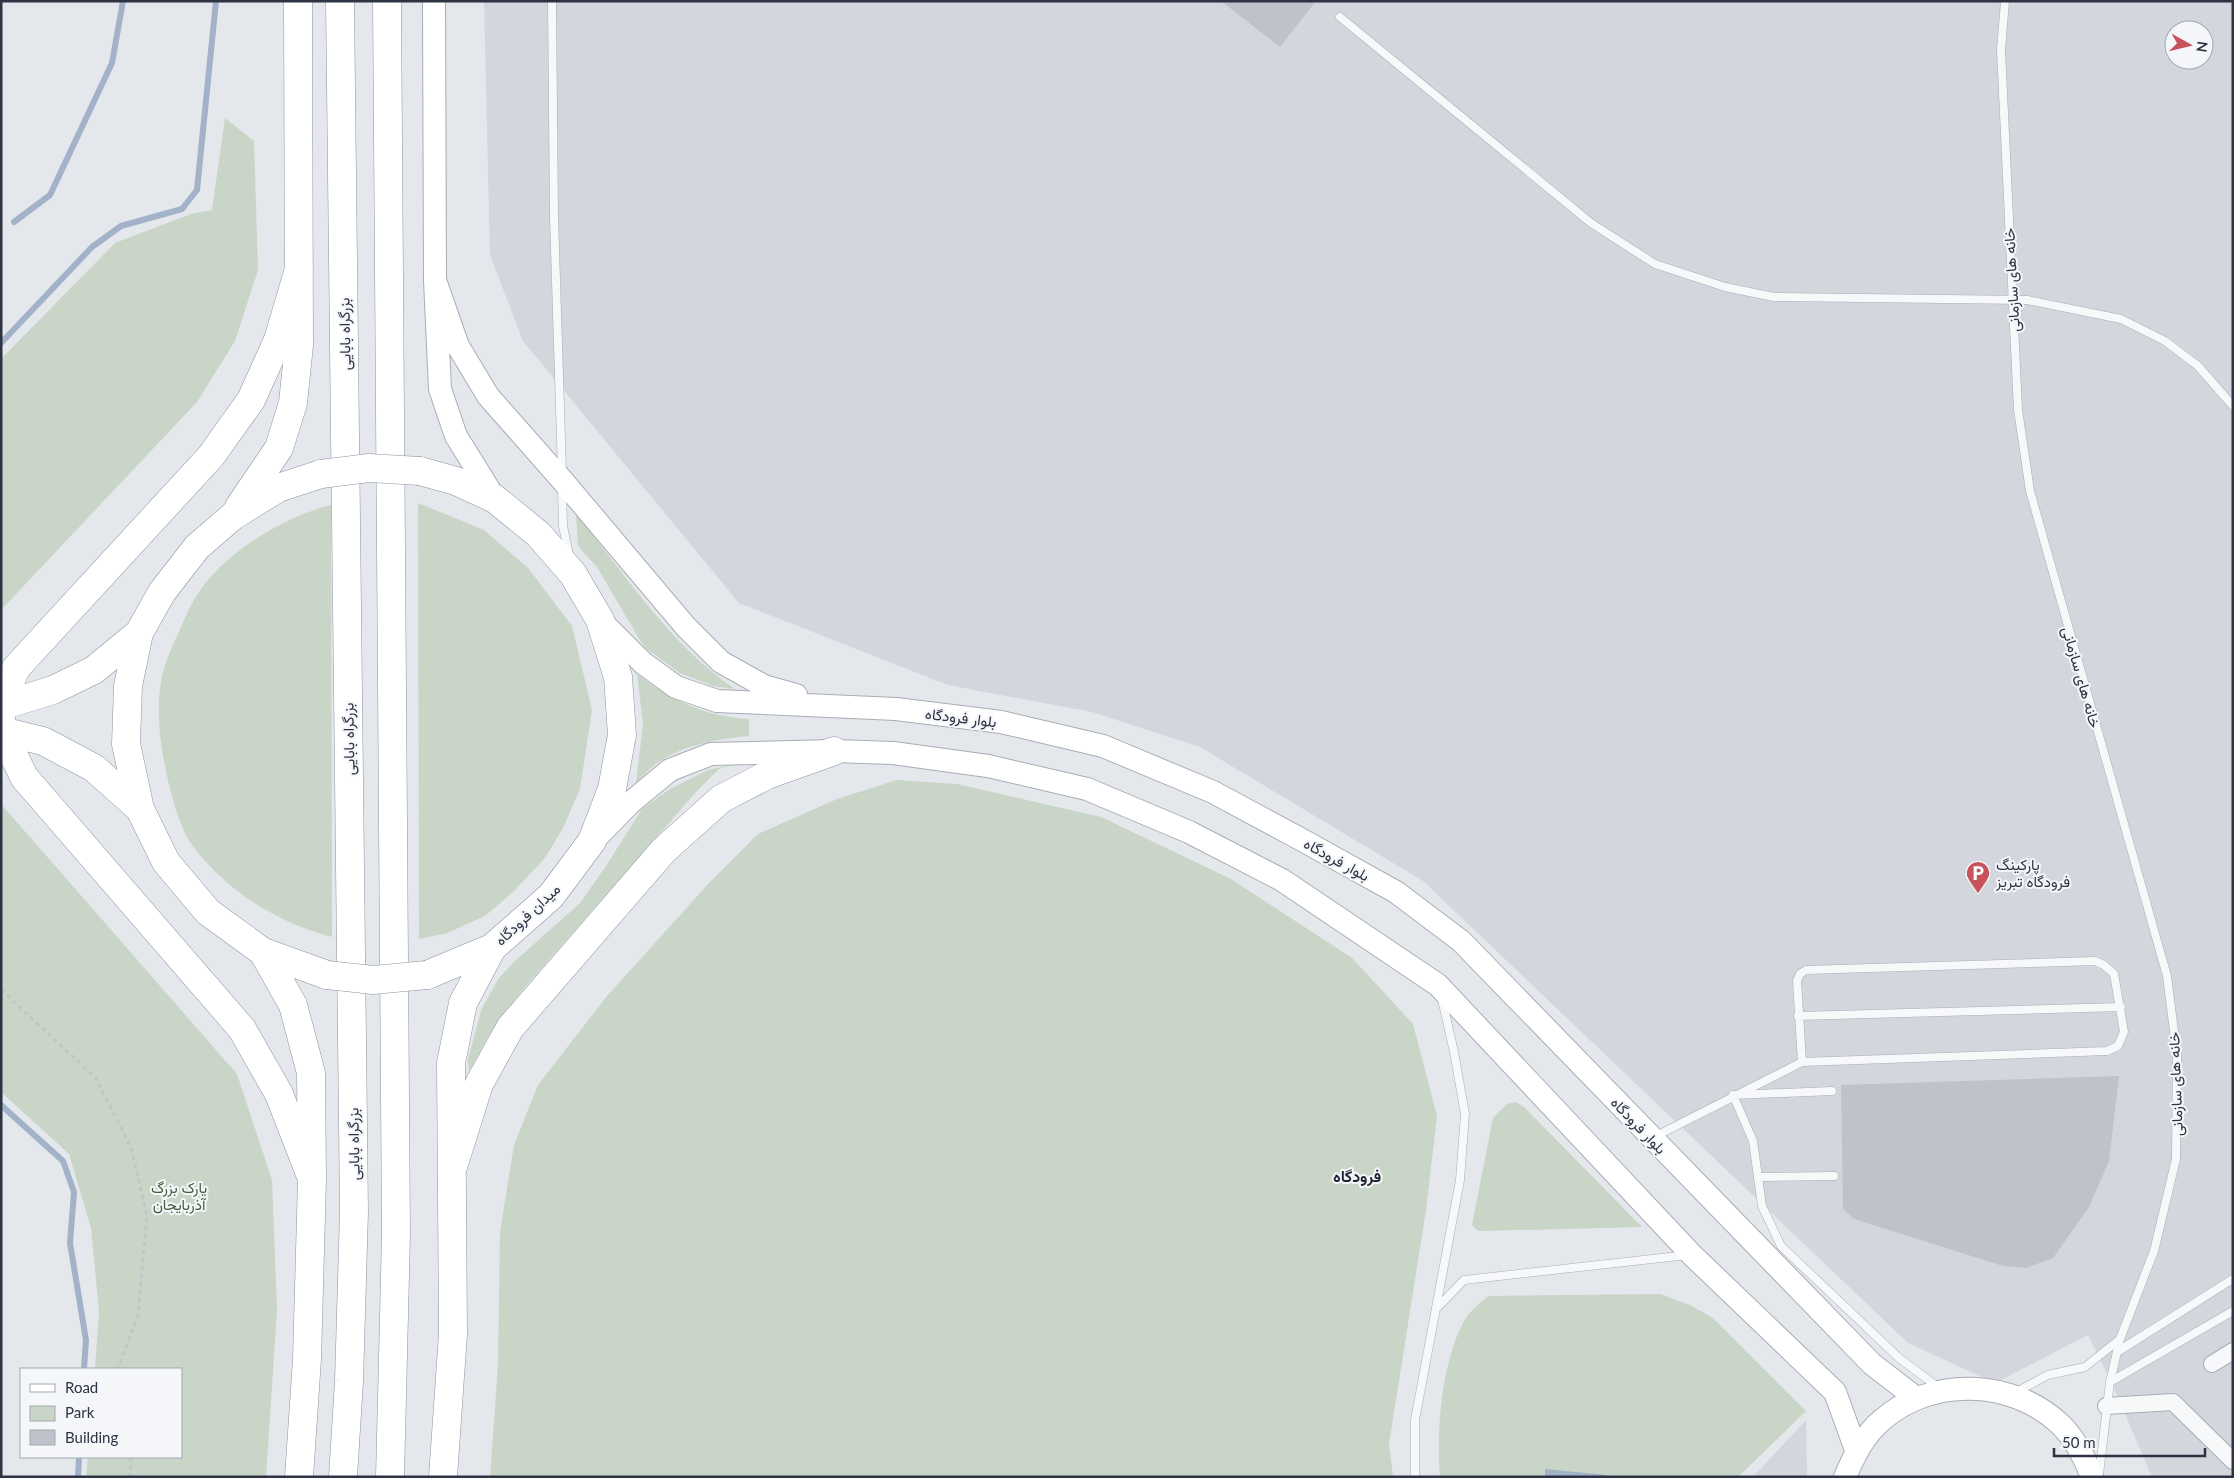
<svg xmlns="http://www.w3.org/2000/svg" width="2234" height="1478" viewBox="0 0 2234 1478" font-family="Lato,Vazirmatn,sans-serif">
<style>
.built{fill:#d3d6dd;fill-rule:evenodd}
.green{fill:#c9d5c6}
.water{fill:#a2b2c9}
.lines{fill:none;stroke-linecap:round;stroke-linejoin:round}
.stream{stroke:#a2b2c9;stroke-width:6}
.building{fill:#bfc2cb}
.lane-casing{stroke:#a9adb5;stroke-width:9}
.street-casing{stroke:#a9adb5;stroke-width:18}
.secondary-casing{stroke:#a9adb5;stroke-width:24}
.highway-casing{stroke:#8d93a1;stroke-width:29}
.path{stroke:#c2c5ca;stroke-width:3;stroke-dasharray:4 4;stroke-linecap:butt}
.lane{stroke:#f7f8fa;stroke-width:8}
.street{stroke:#f7f8fa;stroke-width:16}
.secondary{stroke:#fff;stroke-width:22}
.highway{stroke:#fff;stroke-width:28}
.highway-bridge-casing{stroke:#8d93a1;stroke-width:29;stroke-linecap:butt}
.highway-bridge{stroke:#fff;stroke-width:28}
.labels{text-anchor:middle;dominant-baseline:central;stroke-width:4;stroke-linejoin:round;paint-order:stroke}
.street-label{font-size:15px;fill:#2d3343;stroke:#f4f6f9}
.poi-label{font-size:15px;fill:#2d3343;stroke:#f4f6f9;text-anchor:start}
.park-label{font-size:15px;fill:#3f5e3b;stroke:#f4f6f9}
.neighbourhood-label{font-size:16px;font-weight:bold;fill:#1f2434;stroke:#f4f6f9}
</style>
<rect width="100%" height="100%" fill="#e4e7eb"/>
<path class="built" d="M 484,1 L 2233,1 L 2233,1477 L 2152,1477 L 2113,1386 L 2088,1335 L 1995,1383 L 1908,1343 L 1423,881 L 1200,747 L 1092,712 L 948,685 L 739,603 L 523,341 L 490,255 ZM 2174,30 L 2204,30 L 2204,60 L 2174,60 Z
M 1806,1420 L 1807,1477 L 1753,1477 Z"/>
<path class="green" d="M 225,118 L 254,141 L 258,270 L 235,341 L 197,402 L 1,610 L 1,359 L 115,243 L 191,214 L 212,210 Z
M 418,503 L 484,530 L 528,568 L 572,626 L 592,710 L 580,789 L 563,828 L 545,858 L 512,893 L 485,916 L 447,933 L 419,939 Z
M 331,505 L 332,937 C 276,922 224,890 190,842 C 180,827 169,789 166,770 C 160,746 157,712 160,688 C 162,670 170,650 178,634 C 183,623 188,610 194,600 C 219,555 283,517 331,505 Z
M 576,514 C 625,574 670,645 735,689 L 713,686 L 680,673 L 644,647 L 597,567 L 578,546 Z
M 637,674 C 670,700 707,717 749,719 L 749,736 C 719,739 685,744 659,762 C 651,767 643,776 636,783 L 643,724 Z
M 740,763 L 719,769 L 697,791 L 519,994 L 488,1037 L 469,1071 L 468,1059 L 482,1008 L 499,978 L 514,962 L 580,903 L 606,866 L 642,809 L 670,789 L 708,770 Z
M 897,780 L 957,784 L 1101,817 L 1231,879 L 1352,958 L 1413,1024 L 1437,1116 L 1426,1210 L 1389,1444 L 1393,1477 L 490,1477 L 498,1365 L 500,1232 L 514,1145 L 538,1085 L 607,996 L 710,882 L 758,834 L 837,799 Z
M 1,804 L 237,1074 L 272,1180 L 277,1310 L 266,1477 L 86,1477 L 88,1457 L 181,1457 L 181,1369 L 95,1369 L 99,1312 L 91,1228 L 69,1154 L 1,1092 Z
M 1516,1102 L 1524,1107 L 1642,1227 L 1478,1231 L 1472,1225 L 1493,1118 L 1507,1104 Z
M 1660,1294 L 1690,1305 L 1713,1318 L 1806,1411 L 1738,1477 L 1440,1477 C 1436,1431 1442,1357 1466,1318 C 1471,1310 1481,1303 1488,1296 Z"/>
<path class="water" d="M 1545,1469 L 1607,1475 L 1607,1477 L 1545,1477 Z"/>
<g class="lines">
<path class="stream" d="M 14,222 L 50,195 L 112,63 L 123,1
M 1,343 L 92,247 L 121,226 L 182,209 L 197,190 L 216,1
M 1,1105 L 63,1161 L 74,1192 L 70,1243 L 86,1340 L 84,1369
M 78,1477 L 79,1457"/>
</g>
<path class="building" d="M 1221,1 L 1316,1 L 1280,47 Z
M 2119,1076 L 2109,1161 L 2089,1207 L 2053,1258 L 2026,1268 L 2003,1266 L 1854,1219 L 1843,1209 L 1841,1085 Z"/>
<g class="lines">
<g class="lane-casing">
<path id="lane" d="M 552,1 L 554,217 L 562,471
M 2005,1 L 2001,50 L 2018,410 L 2030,491 L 2167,976 L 2177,1055 L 2176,1159 L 2154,1251 L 2120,1339
M 1340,17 L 1591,223 L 1655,264 L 1725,287 L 1774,297 L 2027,300 L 2121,319 L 2165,341 L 2198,366 L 2233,406
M 562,490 L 563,526 L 569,555
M 1798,1016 L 2121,1007
M 1832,1091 L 1733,1095 L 1753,1141 L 1762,1206 L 1781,1246 L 1899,1358 L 1939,1388
M 1654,1137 L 1802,1062 L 2107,1051 L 2118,1046 L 2124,1032 L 2114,974 L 2104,965 L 2095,961 L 1806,970 L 1800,974 L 1797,981 L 1802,1062
M 1758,1177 L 1834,1176
M 1436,1309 L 1464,1280 L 1688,1255
M 2117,1352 L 2233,1279
M 2110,1382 L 2233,1311
M 2016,1392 L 2048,1375 L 2085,1367 L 2120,1339 L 2110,1382 L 2099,1475
M 1415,1477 L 1415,1420 L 1460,1180 L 1465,1114 L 1454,1052 L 1442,999"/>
</g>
<g class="street-casing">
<path id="street" d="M 2212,1364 L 2233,1351
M 2106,1406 L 2173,1402 L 2233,1461"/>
</g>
<g class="secondary-casing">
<path id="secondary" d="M 434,1 L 435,280 L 440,389 L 456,436 L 495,499
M 435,280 L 458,346 L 488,396 L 562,480 L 686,627 L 721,662 L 764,686 L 796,695
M 600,620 L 643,663 L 676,687 L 717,701 L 896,709 L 1001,722 L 1103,746 L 1213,792 L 1304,841 L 1396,892 L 1461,941 L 1872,1364 L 1916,1398
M 595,839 L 630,803 L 670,770 L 711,754 L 834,751 L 893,753 L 988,766 L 1087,789 L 1189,832 L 1282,880 L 1438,985 L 1692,1255 L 1835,1392 L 1856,1450
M 1845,1477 C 1854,1456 1864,1435 1882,1420 C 1932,1376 2013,1379 2061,1425 C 2075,1439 2085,1458 2092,1477"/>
</g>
<g class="highway-casing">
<path id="highway" d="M 340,1 L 354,1212 L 349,1381 L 343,1477
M 387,1 L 396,1235 L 390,1477
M 420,471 L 456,481 L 495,499 L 538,534 L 573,574 L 600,620 L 618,677 L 622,735 L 612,789 L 592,841 L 551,896 L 492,948 L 427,975
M 321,474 L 278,488 L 233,516 L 197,547 L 162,592 L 139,633 L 128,686 L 126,744 L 140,809 L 166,862 L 208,912 L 263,952 L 327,975
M 239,507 L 279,448 L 293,403 L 299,345 L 298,1
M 1,704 L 16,668 L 211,456 L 251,400 L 278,340 L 299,269
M 1,706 L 53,690 L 94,670 L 139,633
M 1,718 L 2,731 L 24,777 L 242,1029 L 279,1094 L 312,1179
M 2,731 L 43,741 L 94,768 L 140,809
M 263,952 L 293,1005 L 311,1073 L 312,1179 L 307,1359 L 299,1477
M 452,1170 L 479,1084 L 510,1028 L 664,850 L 721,799 L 767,775 L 834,751
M 443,1477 L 453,1334 L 451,1063 L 463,1003 L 492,948"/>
</g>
<path class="path" d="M 1,990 L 95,1077 L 131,1147 L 147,1216 L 138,1315 L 118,1369
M 130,1477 L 131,1457"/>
<use href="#lane" class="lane"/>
<use href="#street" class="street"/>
<use href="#secondary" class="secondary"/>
<use href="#highway" class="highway"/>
<g class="highway-bridge-casing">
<path id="highway-bridge" d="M 321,474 L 369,468 L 420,471
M 327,975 L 373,980 L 427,975"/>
</g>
<use href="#highway-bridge" class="highway-bridge"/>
</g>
<defs>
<g id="parking-pin" transform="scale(1.25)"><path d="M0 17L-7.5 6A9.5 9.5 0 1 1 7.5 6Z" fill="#c7525c" stroke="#f4f6f9"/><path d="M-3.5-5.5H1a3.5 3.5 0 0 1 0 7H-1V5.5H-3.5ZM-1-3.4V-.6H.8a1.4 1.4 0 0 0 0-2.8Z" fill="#fff"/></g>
</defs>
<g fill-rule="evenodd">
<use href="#parking-pin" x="1978" y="873"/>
</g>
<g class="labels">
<g class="street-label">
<text transform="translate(2011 280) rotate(-93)">خانه های سازمانی</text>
<text transform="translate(344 334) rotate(-91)">بزرگراه بابایی</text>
<text transform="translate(2082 677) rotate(74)">خانه های سازمانی</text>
<text transform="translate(961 717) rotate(7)">بلوار فرودگاه</text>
<text transform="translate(348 739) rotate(-91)">بزرگراه بابایی</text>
<text transform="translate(1337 859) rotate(29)">بلوار فرودگاه</text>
<text transform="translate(527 914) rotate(-43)">میدان فرودگاه</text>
<text transform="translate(2175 1084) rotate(-92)">خانه های سازمانی</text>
<text transform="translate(1639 1125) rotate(46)">بلوار فرودگاه</text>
<text transform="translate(353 1144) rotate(-91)">بزرگراه بابایی</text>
</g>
<g class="poi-label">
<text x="1996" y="864">پارکینگ<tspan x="1996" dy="17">فرودگاه تبریز</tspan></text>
</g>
<g class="park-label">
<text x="179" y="1187">پارک بزرگ<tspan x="179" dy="17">آذربایجان</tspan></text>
</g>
<g class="neighbourhood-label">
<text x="1357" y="1175">فرودگاه</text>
</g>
</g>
<rect width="2234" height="1478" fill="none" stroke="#2d3343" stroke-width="5"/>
<rect x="20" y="1368" width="162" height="90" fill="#f4f6f9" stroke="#a4a8b0"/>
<rect x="30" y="1384" width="25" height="8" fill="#ffffff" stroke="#a4a8b0"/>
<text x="65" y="1393" font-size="15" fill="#2d3343">Road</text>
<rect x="30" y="1406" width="25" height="15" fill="#c9d5c6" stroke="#a4a8b0"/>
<text x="65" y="1418" font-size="15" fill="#2d3343">Park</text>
<rect x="30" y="1430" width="25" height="15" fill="#bfc2cb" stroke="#a4a8b0"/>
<text x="65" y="1443" font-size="15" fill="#2d3343">Building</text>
<g transform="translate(2189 45) rotate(98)"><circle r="24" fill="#f4f6f9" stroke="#a4a8b0"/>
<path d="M0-4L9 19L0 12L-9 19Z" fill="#c7525c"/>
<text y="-8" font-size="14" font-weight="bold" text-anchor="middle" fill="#2d3343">N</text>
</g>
<path d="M2054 1448v8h151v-8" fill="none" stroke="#2d3343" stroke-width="2.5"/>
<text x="2062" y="1448" font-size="15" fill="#2d3343" stroke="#f4f6f9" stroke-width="4" paint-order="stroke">50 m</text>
</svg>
